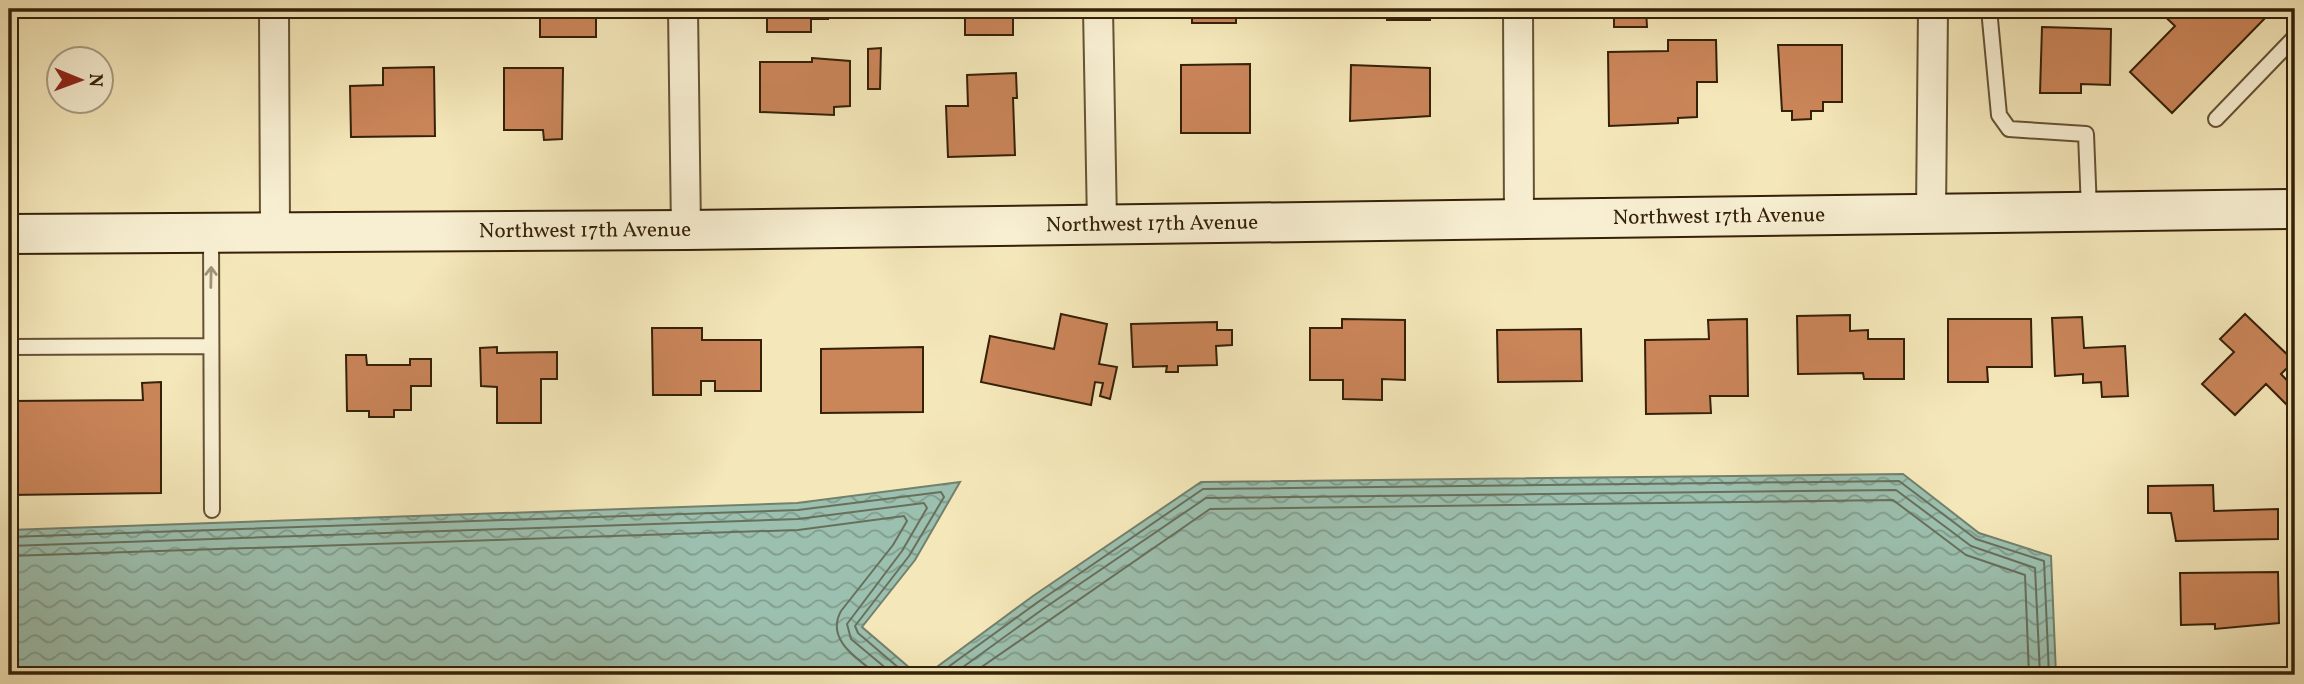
<svg xmlns="http://www.w3.org/2000/svg" width="2304" height="684" viewBox="0 0 2304 684" font-family="Vollkorn,serif">
<style>
.water{fill:url(#water-waves);stroke:#73806c;stroke-width:2}
.lines{fill:none;stroke-linecap:round;stroke-linejoin:round}
.shore{stroke:#68705c;stroke-width:2}
.building{fill:#ca8559;stroke:#352108;stroke-width:2}
.lane-casing{stroke:#655234;stroke-width:18}
.street-casing{stroke:#655234;stroke-width:32}
.secondary-casing{stroke:#352108;stroke-width:42}
.lane{stroke:#f8efd2;stroke-width:14}
.street{stroke:#f8efd2;stroke-width:28}
.secondary{stroke:#f8efd2;stroke-width:38}
.oneway{stroke:#a09277}
.labels{text-anchor:middle;dominant-baseline:central;stroke-width:5;stroke-linejoin:round;paint-order:stroke}
.street-label{font-size:21px;fill:#352108;stroke:#f8efd2}
</style>
<defs>
<pattern id="water-waves" width="16" height="10" patternUnits="userSpaceOnUse" patternTransform="scale(1.75)"><rect width="16" height="10" fill="#9cc0af"/><path d="M0 5q4-4 8 0t8 0" fill="none" stroke="#809c8c"/></pattern>
</defs>
<rect width="100%" height="100%" fill="#f4e7b9"/>
<filter id="stains"><feTurbulence type="fractalNoise" baseFrequency=".00286" numOctaves="4"/><feColorMatrix values="0 0 0 0 .2 0 0 0 0 .09 0 0 0 0 .02 0 0 0 .5 -.17"/></filter>
<radialGradient id="worn" r=".72"><stop offset=".6" stop-color="#630" stop-opacity="0"/><stop offset="1" stop-color="#630" stop-opacity=".3"/></radialGradient>
<path class="water" d="M 1903,474 L 1979,533 L 2051,556 L 2056,675 L 926,675 L 1033,596 L 1201,482 Z
M 960,482 L 915,560 L 862,627 L 918,675 L 9,675 L 9,530 L 797,503 Z"/>
<g class="lines">
<path class="shore" d="M 9,537 L 798,510 L 941,492 L 944,497 L 909,556 L 855,626 L 858,633 L 907,675
M 9,546 L 798,519 L 924,503 L 927,508 L 902,551 L 847,624 L 851,639 L 894,675
M 9,556 L 798,530 L 904,516 L 907,521 L 893,545 L 841,611 C 825,640 858,659 878,675
M 937,675 L 1038,602 L 1203,489 L 1899,481 L 1976,539 L 2044,561 L 2049,675
M 952,675 L 1043,609 L 1206,498 L 1896,490 L 1971,546 L 2035,568 L 2040,675
M 970,675 L 1210,509 L 1893,500 L 1966,555 L 2025,575 L 2029,675"/>
</g>
<path class="building" d="M 540,9 L 596,9 L 596,37 L 540,37 Z
M 767,9 L 828,9 L 828,19 L 811,19 L 811,32 L 767,32 Z
M 965,9 L 1013,9 L 1013,35 L 965,35 Z
M 1192,9 L 1236,9 L 1236,23 L 1192,23 Z
M 1387,9 L 1430,9 L 1430,20 L 1387,20 Z
M 1614,9 L 1646,9 L 1647,27 L 1614,27 Z
M 2157,9 L 2271,9 L 2273,10 L 2172,113 L 2130,72 L 2175,26 Z
M 2042,27 L 2111,29 L 2110,85 L 2081,84 L 2081,93 L 2040,93 Z
M 1668,40 L 1716,40 L 1717,82 L 1697,82 L 1697,117 L 1678,118 L 1678,123 L 1609,126 L 1608,52 L 1668,51 Z
M 1778,45 L 1842,45 L 1842,102 L 1823,102 L 1823,111 L 1811,111 L 1811,119 L 1792,120 L 1792,111 L 1782,111 Z
M 881,48 L 880,89 L 868,89 L 868,49 Z
M 812,58 L 850,61 L 850,106 L 834,107 L 834,115 L 760,112 L 760,62 L 812,62 Z
M 1250,64 L 1250,133 L 1181,133 L 1181,65 Z
M 1351,65 L 1430,68 L 1430,116 L 1350,121 Z
M 434,67 L 435,136 L 351,137 L 350,86 L 383,85 L 383,68 Z
M 504,68 L 563,68 L 562,139 L 544,140 L 543,130 L 504,130 Z
M 1016,73 L 1017,98 L 1013,98 L 1015,155 L 948,157 L 946,106 L 968,106 L 967,75 Z
M 1061,314 L 1107,324 L 1099,364 L 1117,367 L 1110,399 L 1100,396 L 1103,383 L 1095,382 L 1091,405 L 981,382 L 990,336 L 1054,349 Z
M 2245,314 L 2294,361 L 2281,374 L 2295,389 L 2295,402 L 2290,408 L 2266,384 L 2235,415 L 2202,384 L 2234,352 L 2220,339 Z
M 1850,315 L 1850,331 L 1868,330 L 1868,339 L 1904,339 L 1904,379 L 1864,379 L 1863,373 L 1798,374 L 1797,316 Z
M 2082,317 L 2084,348 L 2125,346 L 2128,396 L 2102,397 L 2101,382 L 2083,383 L 2083,374 L 2055,376 L 2052,318 Z
M 1342,319 L 1405,320 L 1405,380 L 1382,379 L 1382,400 L 1343,399 L 1343,380 L 1310,380 L 1310,328 L 1342,328 Z
M 1747,319 L 1748,396 L 1710,396 L 1711,413 L 1646,414 L 1645,340 L 1709,339 L 1708,320 Z
M 1948,319 L 2031,319 L 2032,367 L 1987,367 L 1988,382 L 1948,382 Z
M 1217,322 L 1217,330 L 1232,330 L 1232,345 L 1216,346 L 1217,365 L 1178,366 L 1178,372 L 1166,372 L 1167,366 L 1133,367 L 1131,324 Z
M 652,328 L 702,328 L 702,340 L 761,340 L 761,391 L 715,391 L 715,381 L 701,381 L 701,395 L 653,395 Z
M 1581,329 L 1582,381 L 1498,382 L 1497,330 Z
M 497,347 L 497,353 L 557,352 L 557,379 L 541,379 L 541,423 L 497,423 L 497,387 L 481,386 L 480,348 Z
M 923,347 L 923,412 L 821,413 L 821,349 Z
M 346,355 L 366,355 L 367,365 L 410,365 L 410,359 L 431,359 L 431,386 L 411,386 L 411,410 L 394,410 L 394,417 L 369,417 L 369,411 L 347,411 Z
M 161,382 L 161,493 L 9,495 L 9,401 L 143,400 L 142,383 Z
M 2213,485 L 2214,511 L 2278,509 L 2278,539 L 2176,541 L 2171,513 L 2148,513 L 2148,486 Z
M 2278,572 L 2279,623 L 2215,629 L 2215,624 L 2181,625 L 2180,573 Z
M 2173,668 L 2295,668 L 2295,675 L 2173,675 Z"/>
<g class="lines">
<g class="lane-casing">
<path id="lane" d="M 1989,9 L 1999,115 L 2009,129 L 2086,134 L 2089,210
M 2216,119 L 2295,37
M 211,233 L 212,510
M 9,347 L 209,346"/>
</g>
<g class="street-casing">
<path id="street" d="M 274,9 L 275,231
M 683,9 L 686,230
M 1098,9 L 1102,223
M 1518,9 L 1519,218
M 1931,213 L 1933,9"/>
</g>
<g class="secondary-casing">
<g id="secondary">
<path id="s1" d="M 9,234 L 686,230 L 2295,209"/>
</g>
</g>
<use href="#lane" class="lane"/>
<use href="#street" class="street"/>
<use href="#secondary" class="secondary"/>
</g>
<defs><path id="oneway-shaft" d="M-6 0H5M1.5-3L5.5 0L1.5 3" fill="none" stroke-width="1.6" stroke-linecap="round" stroke-linejoin="round" transform="scale(1.75)"/></defs>
<use class="oneway" href="#oneway-shaft" transform="translate(211 277) rotate(-89)"/>
<g class="labels">
<g class="street-label">
<text stroke="none"><textPath href="#s1" startOffset="1710">Northwest 17th Avenue</textPath></text>
<text stroke="none"><textPath href="#s1" startOffset="1143">Northwest 17th Avenue</textPath></text>
<text stroke="none"><textPath href="#s1" startOffset="576">Northwest 17th Avenue</textPath></text>
</g>
</g>
<rect width="2304" height="684" fill="none" stroke="#f4e7b9" stroke-width="35"/>
<rect x="10" y="10" width="2283" height="663" fill="none" stroke="#352108" stroke-width="3.5"/>
<rect x="18" y="18" width="2269" height="649" fill="none" stroke="#352108" stroke-width="2"/>
<g transform="translate(80 80) rotate(91)"><circle r="33" fill="#f8efd2" stroke="#aa9d81" stroke-width="2"/>
<path d="M0-5L12 26L0 18L-12 26Z" fill="#8f2418"/>
<text y="-10" font-size="19" font-weight="bold" text-anchor="middle" fill="#352108">N</text>
</g>
<rect width="100%" height="100%" filter="url(#stains)"/>
<rect width="100%" height="100%" fill="url(#worn)"/>
</svg>
